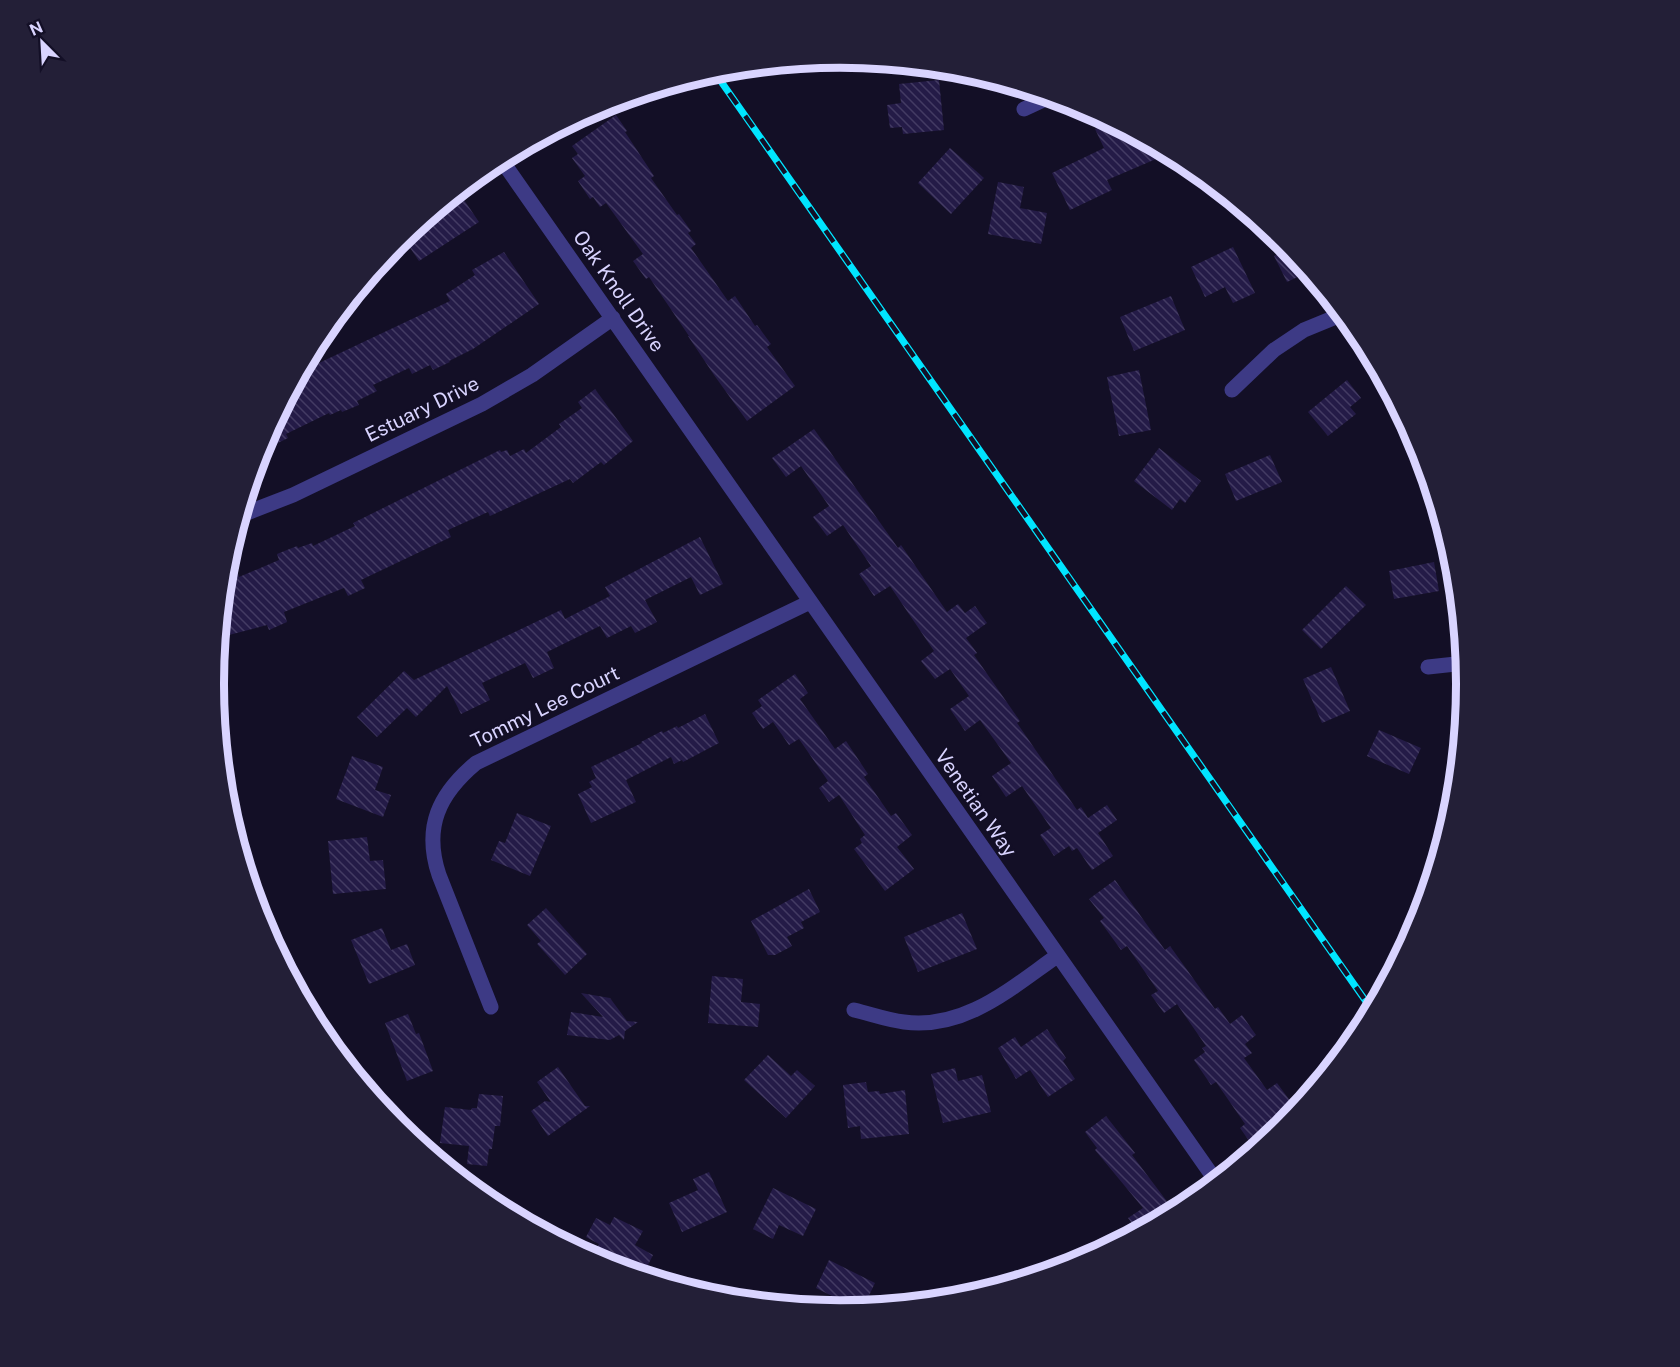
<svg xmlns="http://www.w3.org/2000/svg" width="1680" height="1367" viewBox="0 0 1680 1367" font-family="'Public Sans',sans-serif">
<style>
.building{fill:url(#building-back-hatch)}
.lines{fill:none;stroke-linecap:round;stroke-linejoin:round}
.minor{stroke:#3d3a85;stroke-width:15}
.rail-casing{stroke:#00e5ff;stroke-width:7}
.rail{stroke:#130f26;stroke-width:4.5;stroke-dasharray:14;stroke-linecap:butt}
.labels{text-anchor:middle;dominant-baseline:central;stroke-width:4.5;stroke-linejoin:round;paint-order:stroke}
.street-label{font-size:20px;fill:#d9d4ff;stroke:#130f26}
.rim{fill:none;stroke:#d9d4ff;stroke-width:8}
</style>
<defs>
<pattern id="building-back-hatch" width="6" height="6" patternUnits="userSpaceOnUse" patternTransform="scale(1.5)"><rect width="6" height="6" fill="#241b47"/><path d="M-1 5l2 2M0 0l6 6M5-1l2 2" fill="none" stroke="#433b63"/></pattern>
</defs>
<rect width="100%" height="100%" fill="#130f26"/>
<path class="building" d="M 939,80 L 944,130 L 903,134 L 902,127 L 890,128 L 887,105 L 901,103 L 899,84 Z
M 616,115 L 627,131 L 625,132 L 654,176 L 651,178 L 677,215 L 679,214 L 691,231 L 688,233 L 696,244 L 691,248 L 728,301 L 735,296 L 755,326 L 757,325 L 771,344 L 767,347 L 795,386 L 747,421 L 714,375 L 688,336 L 689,336 L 649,277 L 646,279 L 633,261 L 643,254 L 606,203 L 600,207 L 593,197 L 590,199 L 578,181 L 585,176 L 572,158 L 578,154 L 572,146 Z
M 1112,122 L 1148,141 L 1156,159 L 1107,180 L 1112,190 L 1070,210 L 1052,173 L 1104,148 L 1095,129 Z
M 950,148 L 984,178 L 951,214 L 918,183 Z
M 998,182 L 1024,187 L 1020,208 L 1047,213 L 1041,244 L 988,234 Z
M 458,191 L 479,222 L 419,261 L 402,236 Z
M 1233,247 L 1255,293 L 1233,303 L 1225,287 L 1205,297 L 1191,267 Z
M 1289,248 L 1308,272 L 1287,282 L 1274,256 Z
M 504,252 L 539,304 L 473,349 L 449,361 L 450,362 L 433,370 L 430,365 L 412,374 L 409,368 L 373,385 L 377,391 L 357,401 L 359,405 L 342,412 L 341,410 L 330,415 L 329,413 L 286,434 L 288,438 L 258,453 L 261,443 L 300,372 L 450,301 L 446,294 L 475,275 L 472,270 Z
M 1171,296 L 1185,330 L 1134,351 L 1120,317 Z
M 1139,370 L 1151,430 L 1119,436 L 1107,377 Z
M 1347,380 L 1361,398 L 1350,407 L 1356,414 L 1328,436 L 1308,412 Z
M 595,389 L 633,441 L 604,465 L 601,462 L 573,483 L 570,479 L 490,516 L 488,512 L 448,530 L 451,537 L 361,580 L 365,588 L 348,596 L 344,588 L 284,612 L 287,622 L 269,630 L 267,625 L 229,635 L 229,633 L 218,636 L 226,561 L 230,545 L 239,577 L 279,560 L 277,554 L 297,546 L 298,548 L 312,543 L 313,546 L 355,526 L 353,523 L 500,450 L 501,452 L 507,450 L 510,456 L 524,449 L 526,453 L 561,427 L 559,424 L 582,408 L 578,402 Z
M 814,429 L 898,548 L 901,545 L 947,612 L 958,604 L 965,613 L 975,606 L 987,623 L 966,638 L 977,653 L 974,655 L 1020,721 L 1017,723 L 1077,810 L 1081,807 L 1088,818 L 1107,805 L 1117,820 L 1098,833 L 1113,856 L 1092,870 L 1077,848 L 1072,851 L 1069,846 L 1054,856 L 1040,835 L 1051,828 L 1022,786 L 1006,797 L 992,776 L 1011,763 L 980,720 L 965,731 L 950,709 L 969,696 L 950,669 L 935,679 L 921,661 L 934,651 L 890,586 L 874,596 L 859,574 L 871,566 L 843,525 L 827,536 L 813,517 L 829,506 L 801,466 L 786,477 L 772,458 Z
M 1159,448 L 1201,481 L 1185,503 L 1180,499 L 1172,510 L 1134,481 Z
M 1270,455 L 1282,482 L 1236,501 L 1225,474 Z
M 700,537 L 723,584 L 700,595 L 691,577 L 645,600 L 657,622 L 635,633 L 631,626 L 607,638 L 600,626 L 547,652 L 554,668 L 533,678 L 525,663 L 482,683 L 490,700 L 461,714 L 447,686 L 416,717 L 407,708 L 377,737 L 357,717 L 404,671 L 414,680 L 561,610 L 565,619 L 610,596 L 605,587 Z
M 1434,562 L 1439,591 L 1394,599 L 1389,571 Z
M 1346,586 L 1366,605 L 1321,649 L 1302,630 Z
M 1331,667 L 1350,711 L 1322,723 L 1303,679 Z
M 795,674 L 808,693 L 800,699 L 835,749 L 846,741 L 868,774 L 864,777 L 891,816 L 896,813 L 912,835 L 897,847 L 914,869 L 885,891 L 854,849 L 862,843 L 860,839 L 865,835 L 839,795 L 829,802 L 819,788 L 828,781 L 799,739 L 789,745 L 773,722 L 763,729 L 752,713 L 762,706 L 758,700 Z
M 705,714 L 719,743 L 683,762 L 682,760 L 674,764 L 671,757 L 626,780 L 636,802 L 591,823 L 578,794 L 592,787 L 589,782 L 596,778 L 591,767 L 642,743 L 641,742 L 662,731 L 663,733 L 677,726 L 678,728 Z
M 1379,730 L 1421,748 L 1409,774 L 1367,756 Z
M 352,756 L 383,767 L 375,790 L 391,795 L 383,817 L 336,799 Z
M 517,813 L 551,826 L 530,876 L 491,860 L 499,841 L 505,843 Z
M 367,837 L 370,861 L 383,860 L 386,889 L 333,894 L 328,841 Z
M 1115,880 L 1165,950 L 1170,946 L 1215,1009 L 1218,1007 L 1230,1024 L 1242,1015 L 1256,1035 L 1245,1044 L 1252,1053 L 1244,1058 L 1267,1090 L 1277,1083 L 1291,1102 L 1280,1110 L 1288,1121 L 1276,1132 L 1254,1148 L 1240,1128 L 1245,1124 L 1216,1082 L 1211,1085 L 1194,1060 L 1205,1052 L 1202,1048 L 1206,1046 L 1177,1004 L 1164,1013 L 1151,995 L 1158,991 L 1127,946 L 1121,950 L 1100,921 L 1104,918 L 1089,899 Z
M 809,889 L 820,912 L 801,922 L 804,928 L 787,937 L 792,946 L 775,955 L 768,955 L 751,921 Z
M 546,908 L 587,954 L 565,975 L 537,944 L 541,941 L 527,925 Z
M 962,913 L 977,949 L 918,972 L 904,937 Z
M 382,928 L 391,950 L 407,944 L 415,965 L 369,984 L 351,940 Z
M 712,976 L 743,979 L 741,1002 L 760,1004 L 758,1027 L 708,1023 Z
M 581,993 L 610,998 L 627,1021 L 638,1022 L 625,1031 L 624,1040 L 619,1035 L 610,1040 L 567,1035 L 571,1012 L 603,1017 Z
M 408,1014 L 416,1034 L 419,1033 L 433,1071 L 407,1081 L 385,1023 Z
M 1047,1029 L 1066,1058 L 1063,1061 L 1075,1079 L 1048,1097 L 1030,1070 L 1016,1079 L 998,1048 L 1015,1037 L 1021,1047 Z
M 768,1055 L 791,1076 L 797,1070 L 815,1086 L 786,1118 L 744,1080 Z
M 558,1067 L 585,1106 L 590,1106 L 548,1136 L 531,1111 L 545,1101 L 551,1102 L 537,1082 Z
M 955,1068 L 958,1081 L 982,1075 L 991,1112 L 943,1123 L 931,1074 Z
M 866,1082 L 868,1092 L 879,1091 L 880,1094 L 905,1090 L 909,1134 L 861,1139 L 860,1126 L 848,1128 L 843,1085 Z
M 479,1094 L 503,1096 L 500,1126 L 495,1126 L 492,1149 L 489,1149 L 487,1166 L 467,1164 L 469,1146 L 440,1143 L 445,1107 L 471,1110 L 472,1108 L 477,1108 Z
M 1106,1116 L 1135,1153 L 1132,1155 L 1175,1212 L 1138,1231 L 1128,1218 L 1143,1208 L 1095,1150 L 1097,1148 L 1085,1132 Z
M 709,1172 L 727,1212 L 682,1232 L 669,1203 L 698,1190 L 693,1179 Z
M 773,1188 L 816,1209 L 803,1236 L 779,1225 L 773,1239 L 753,1229 Z
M 614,1217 L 643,1231 L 635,1245 L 653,1255 L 643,1275 L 592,1258 L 599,1244 L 586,1237 L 596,1218 L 610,1225 Z
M 829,1260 L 875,1283 L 863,1308 L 840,1310 L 844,1302 L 816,1288 Z"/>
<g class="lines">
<path class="minor" d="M 1024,109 L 1052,96
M 500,158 L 1216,1181
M 1232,390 L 1274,350 L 1304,330 L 1343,314
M 239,516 L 293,495 L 482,404 L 532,375 L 613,318
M 1428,667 L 1465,663
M 491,1007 L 439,875 C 423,827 439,794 476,763 L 810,602
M 854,1010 C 871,1014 887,1020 904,1022 C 965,1030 1011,988 1057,956
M 725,1295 L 728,1299"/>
<g class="rail-casing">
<path id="rail" d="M 713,70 L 1372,1010"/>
</g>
<use href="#rail" class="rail"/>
</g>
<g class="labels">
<g class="street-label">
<text transform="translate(619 291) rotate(55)">Oak Knoll Drive</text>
<text transform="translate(422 409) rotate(-26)">Estuary Drive</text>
<text transform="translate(545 707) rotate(-26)">Tommy Lee Court</text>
<text transform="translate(976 803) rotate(55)">Venetian Way</text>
</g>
</g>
<path d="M0 0H1680V1367H0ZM224 684a616 616 0 1 1 1232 0a616 616 0 1 1-1232 0Z" fill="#231f37" fill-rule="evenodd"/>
<path class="rim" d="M224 684a616 616 0 1 1 1232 0a616 616 0 1 1-1232 0Z"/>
<g transform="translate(42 42) rotate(336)" stroke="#130f26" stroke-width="4.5" paint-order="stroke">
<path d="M0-4.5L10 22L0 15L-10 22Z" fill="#d9d4ff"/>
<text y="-9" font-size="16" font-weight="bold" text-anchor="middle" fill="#d9d4ff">N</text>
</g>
</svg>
